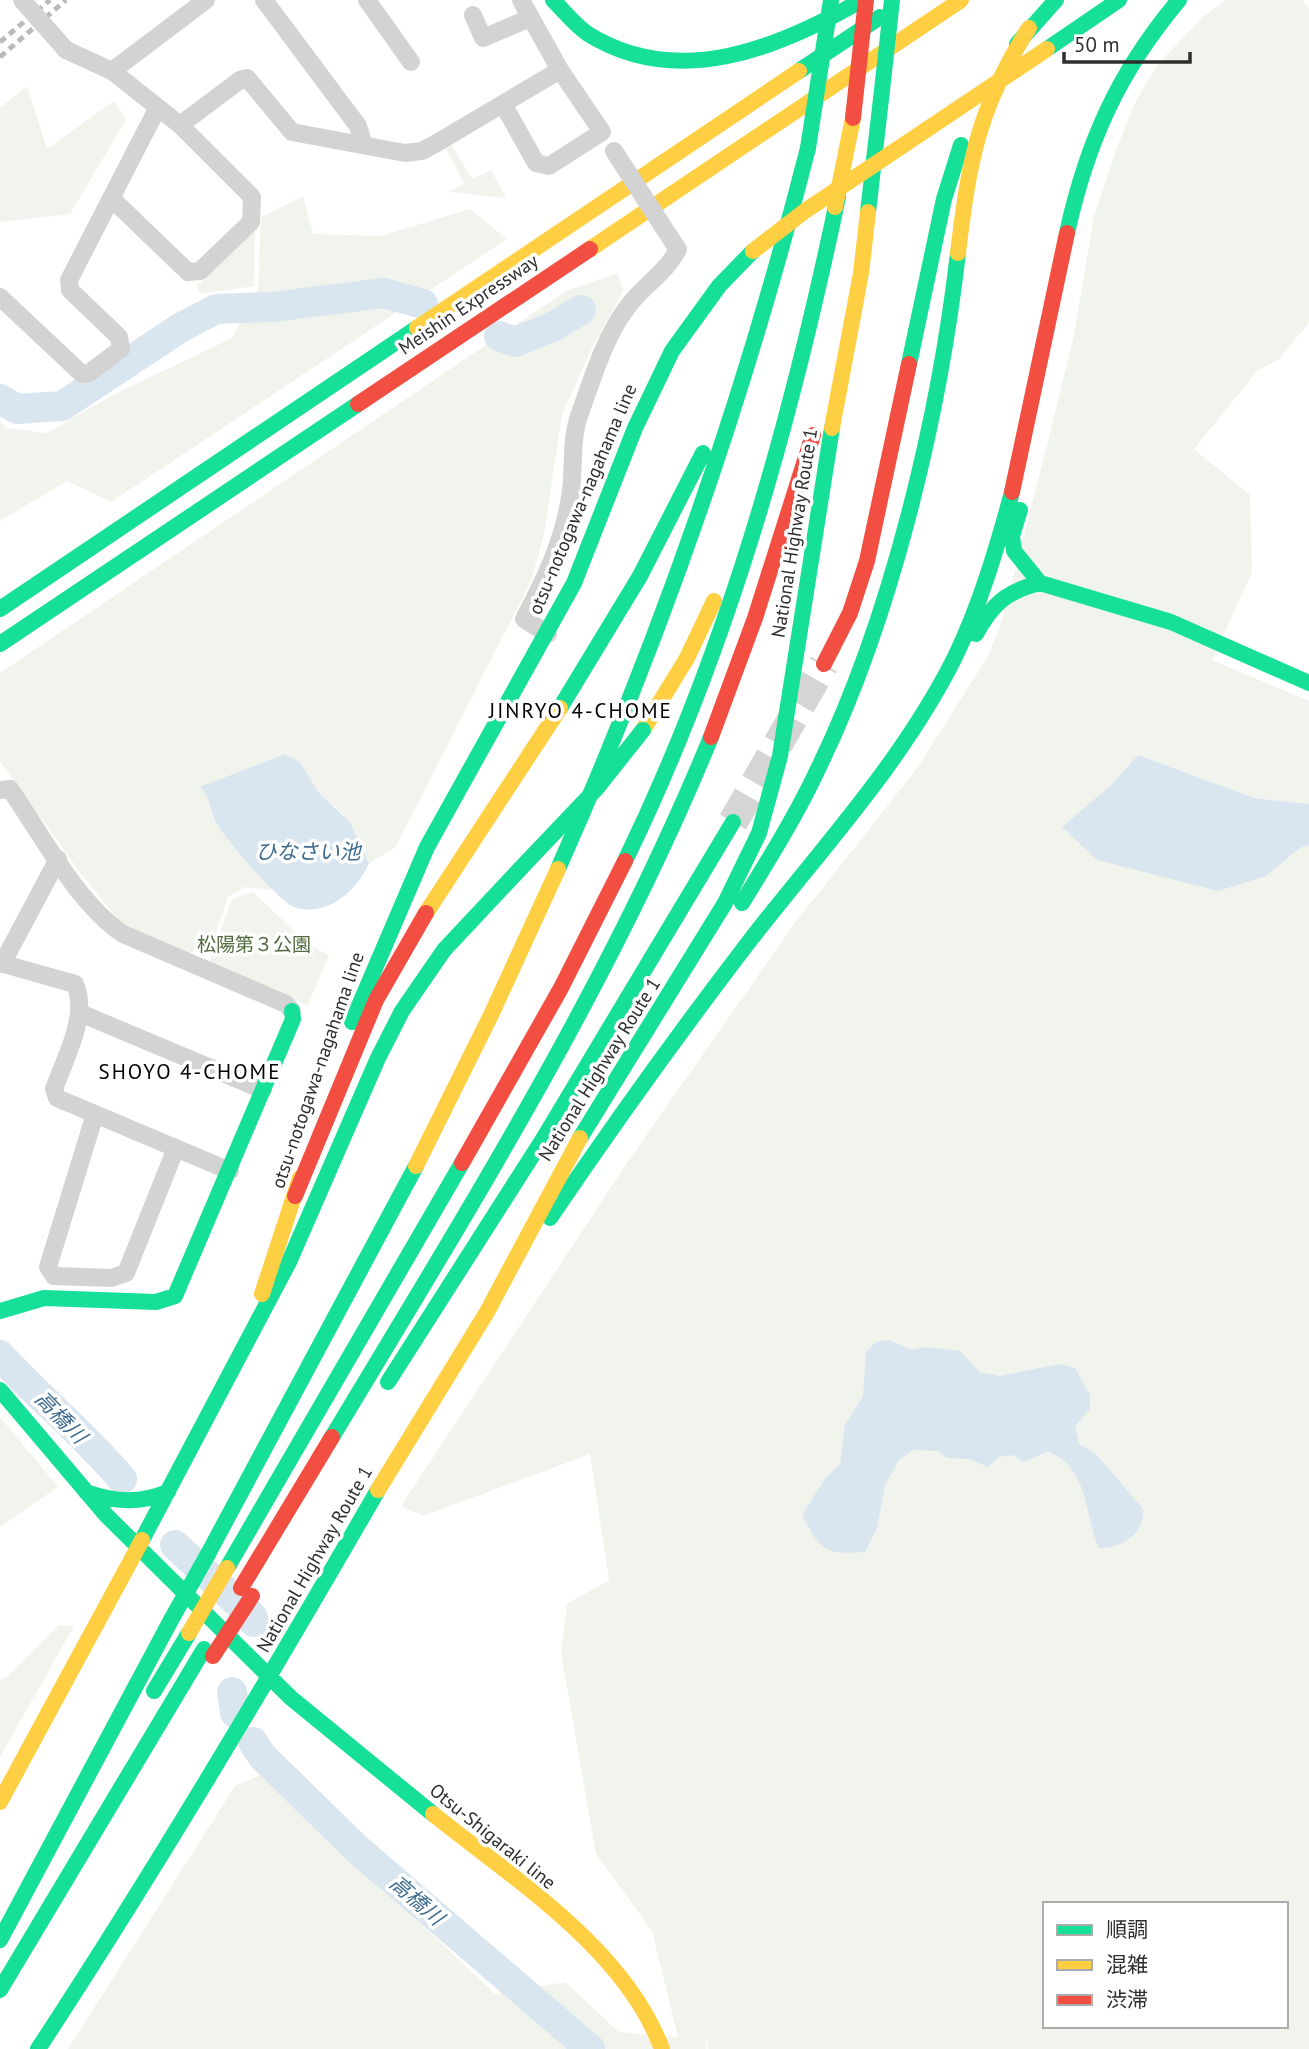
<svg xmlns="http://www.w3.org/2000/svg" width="1309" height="2049" viewBox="0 0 1309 2049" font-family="'PT Sans','Noto Sans JP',sans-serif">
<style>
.green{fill:#f0f4ec;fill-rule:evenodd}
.water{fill:#d9e6f0}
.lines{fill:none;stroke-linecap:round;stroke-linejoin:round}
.river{stroke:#d9e6f0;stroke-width:30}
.highway-tunnel{stroke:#d5d5d5;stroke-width:30;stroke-dasharray:30 15;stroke-linecap:butt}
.street{stroke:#d3d3d3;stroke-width:18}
.fast{stroke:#16e098;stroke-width:16}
.slow{stroke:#ffcf43;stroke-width:16}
.jam{stroke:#f24e42;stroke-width:16}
.rail{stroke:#bababa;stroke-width:5;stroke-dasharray:7 5;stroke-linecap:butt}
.street-bridge{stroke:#d3d3d3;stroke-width:18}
.fast-bridge{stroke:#16e098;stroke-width:16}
.slow-bridge{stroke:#ffcf43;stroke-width:16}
.jam-bridge{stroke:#f24e42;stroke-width:16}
.labels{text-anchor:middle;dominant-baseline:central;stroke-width:7;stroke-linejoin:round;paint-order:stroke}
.street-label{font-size:19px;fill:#2e2e2e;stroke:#fff}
.park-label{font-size:19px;fill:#50693d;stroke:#fff}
.neighbourhood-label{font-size:21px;letter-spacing:2px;fill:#000;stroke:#fff}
.water-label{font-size:21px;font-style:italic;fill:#3f6c8e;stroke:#fff}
</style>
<rect width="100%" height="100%" fill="#fff"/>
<path class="green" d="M 1226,0 L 1302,0 L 1309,8 L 1309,323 L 1278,360 L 1258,370 L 1194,449 L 1250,495 L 1252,572 L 1212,660 L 1309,701 L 1309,804 L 1254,798 L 1138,755 L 1111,785 L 1266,876 L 1300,848 L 1309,845 L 1309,2049 L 708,2049 L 705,2033 L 706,2049 L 68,2049 L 235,1786 L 263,1774 L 495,1994 L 565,1982 L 619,2032 L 678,2037 L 652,1931 L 596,1854 L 561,1653 L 567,1604 L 609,1580 L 590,1454 L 423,1516 L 401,1506 L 629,1160 L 795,923 L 918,767 L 988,656 L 1002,621 L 1046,449 L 1074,335 L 1094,216 L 1116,150 L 1136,101 L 1158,64 L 1204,16 ZM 1045,1904 L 1286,1904 L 1286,2026 L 1045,2026 Z
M 27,86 L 47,149 L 114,101 L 126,120 L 70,214 L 0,222 L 0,108 Z
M 451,143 L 472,179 L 491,170 L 506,198 L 449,192 L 464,183 L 445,147 Z
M 303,196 L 313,234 L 381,236 L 470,209 L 507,239 L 111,502 L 67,481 L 0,521 L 0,421 L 7,428 L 47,433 L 113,395 L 232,338 L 258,289 L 261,217 Z
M 255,226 L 254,286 L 200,294 L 197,286 Z
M 618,273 L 623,291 L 593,346 L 562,414 L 544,535 L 531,581 L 395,848 L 369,863 L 343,814 L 319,793 L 300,762 L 286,754 L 201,788 L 208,795 L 217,825 L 274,890 L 245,887 L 228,897 L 216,932 L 189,954 L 123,926 L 79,871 L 0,761 L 0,673 L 566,291 Z
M 253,892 L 309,945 L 329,955 L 308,1005 L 208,964 L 232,899 Z
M 0,1417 L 58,1487 L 0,1527 Z
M 59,1625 L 74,1626 L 0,1757 L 0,1679 L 7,1677 Z"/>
<path class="water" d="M 285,754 L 300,762 L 319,793 L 350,822 L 369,863 C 357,891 325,920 292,906 C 277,899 228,841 218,826 C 210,813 212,799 200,787 Z
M 1138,755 L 1254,798 L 1309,804 L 1309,845 L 1300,848 L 1266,876 L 1218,891 L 1097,860 L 1062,827 L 1111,785 Z
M 889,1340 L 911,1350 L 926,1347 L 960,1351 L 980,1372 L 999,1376 L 1059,1364 L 1075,1368 L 1090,1395 L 1090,1409 L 1075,1426 L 1079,1444 L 1095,1453 L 1143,1509 C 1146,1533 1121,1549 1099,1548 C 1083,1513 1090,1469 1048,1451 L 1024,1462 L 1013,1455 L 999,1457 L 988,1467 L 968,1459 L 947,1458 L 938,1451 L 913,1450 L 899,1460 L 885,1485 L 877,1528 L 865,1552 C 825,1555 820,1550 802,1515 L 824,1480 L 840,1464 L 845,1425 L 863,1396 L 866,1352 L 876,1342 Z"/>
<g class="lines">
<path class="river" d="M 499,336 L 515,342 L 552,327 L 581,310
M 0,399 L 17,409 L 62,406 L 180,328 L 216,309 L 272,307 L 384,293 L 423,304
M 0,1355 C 39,1398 84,1434 122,1479
M 175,1545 L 252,1616 L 254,1622
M 232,1692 L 235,1713
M 253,1742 L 262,1756 L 356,1848 L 590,2049"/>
<path class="highway-tunnel" d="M 733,822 L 824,664"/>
<path class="street" d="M 264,0 L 358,126 L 364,145
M 367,0 L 411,62
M 473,15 L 483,38 L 530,18
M 66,50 L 112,71
M 503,104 L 536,163 L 549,166 L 602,132 L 560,70 L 521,0
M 180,125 L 240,80 L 247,78 L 292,132 L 405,153 L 422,151 L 435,144 L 560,70
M 111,198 L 188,272 L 200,271 L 251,222 L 252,197 L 180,125 L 112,71 L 206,0
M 0,297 L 82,374 L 89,373 L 121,349 L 119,337 L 70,290 L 69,280 L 157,109
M 548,634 L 524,619 C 546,577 565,538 571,490 C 574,467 571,439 579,416 C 592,380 605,335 629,305 C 644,285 667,272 678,249 L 673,242
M 0,790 L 10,789 C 42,835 76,902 123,934 L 286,1004 L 292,1011
M 0,963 L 75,984 C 89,1016 65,1058 54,1089 L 57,1098 L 230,1171
M 2,964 L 58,859
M 80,1013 L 263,1090
M 95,1114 L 48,1267 L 54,1276 L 111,1278 L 126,1273 L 176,1148"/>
<path class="fast" d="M 553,0 C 564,11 575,25 588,34 C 678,90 779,48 862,0
M 1017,44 L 1056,0
M 1047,49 L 1119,0
M 799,71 L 880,17
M 868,212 L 881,99
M 1067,233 C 1087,142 1119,71 1179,0
M 909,364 L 944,199 L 961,145
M 1020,510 L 1012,536 L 1014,551 L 1040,583 L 1171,622 L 1309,683
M 0,609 L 417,328
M 976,634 C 992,604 1007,591 1040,583
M 0,644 L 358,404
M 560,708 L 640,576 L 703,453
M 625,861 C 727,651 790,426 838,197
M 558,869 C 662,635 745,396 808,148
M 742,903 C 769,859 796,816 818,769 C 891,619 939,418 958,253
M 352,1022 L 427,847 L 574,583 L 635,428 L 672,351 L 719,286 L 753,251
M 580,1138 L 725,903 L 759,833 L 780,756 L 832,428
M 550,1218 C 613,1125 679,1033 748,943 C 820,850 902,763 955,657 C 980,605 997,548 1012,492
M 0,1311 L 44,1298 L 156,1302 L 175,1296 L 293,1019 L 292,1011
M 388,1382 L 543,1139 L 733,822
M 0,1390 L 106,1515 L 291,1698 L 433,1814
M 332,1437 C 469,1209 610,984 711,737
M 86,1492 C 115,1502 139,1504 168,1492
M 142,1540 L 289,1262 L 378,1058 L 402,1011 L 444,950 L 520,869
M 208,1554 L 416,1166
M 227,1568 L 462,1163
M 154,1691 L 189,1633
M 0,1940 L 171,1620
M 0,1990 L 204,1649
M 38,2049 C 158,1866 269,1679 378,1490"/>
<path class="slow" d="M 835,207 L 853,118
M 590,249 L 961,0
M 958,253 C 969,161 978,108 1029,28
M 417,328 L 799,71
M 832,428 L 861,273 L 868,212
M 643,730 L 687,658 L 714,601
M 426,913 L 560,708
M 416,1166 L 491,1015 L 558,869
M 262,1294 L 300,1178
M 378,1490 L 487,1312 L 580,1138
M 0,1802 L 142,1540
M 433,1814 C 514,1879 625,1949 662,2049"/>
<path class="jam" d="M 358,404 L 590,249
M 1012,492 L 1067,233
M 824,664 L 850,613 L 867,561 L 909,364
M 711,737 L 755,618 L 813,435
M 462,1163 L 561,988 L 625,861
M 295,1196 L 376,1000 L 426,913
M 241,1588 L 332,1437"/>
<path class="rail" d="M 0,42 L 50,0
M 0,57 L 66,0"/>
<path class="street-bridge" d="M 22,0 L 66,50
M 614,151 L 673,242"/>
<path class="fast-bridge" d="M 881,99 L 892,0
M 808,148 L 831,0
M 520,869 L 597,788 L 643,730
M 171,1620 L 208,1554"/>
<path class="slow-bridge" d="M 753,251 L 805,211 L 1047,49
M 189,1633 L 227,1568"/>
<path class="jam-bridge" d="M 853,118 L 866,0
M 213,1656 L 252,1596"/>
</g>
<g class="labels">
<g class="street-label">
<text transform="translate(468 304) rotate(-34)">Meishin Expressway</text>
<text transform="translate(582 499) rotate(-67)">otsu-notogawa-nagahama line</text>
<text transform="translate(794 533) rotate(-81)">National Highway Route 1</text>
<text transform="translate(599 1069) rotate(-58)">National Highway Route 1</text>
<text transform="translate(317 1070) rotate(-71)">otsu-notogawa-nagahama line</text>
<text transform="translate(314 1559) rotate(-60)">National Highway Route 1</text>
<text transform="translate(493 1836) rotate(39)">Otsu-Shigaraki line</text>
</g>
<g class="park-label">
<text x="254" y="944">松陽第３公園</text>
</g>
<g class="neighbourhood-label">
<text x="581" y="710">JINRYO 4-CHOME</text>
<text x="190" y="1071">SHOYO 4-CHOME</text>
</g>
<g class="water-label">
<text x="308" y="851">ひなさい池</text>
<text transform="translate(61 1417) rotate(46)">高橋川</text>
<text transform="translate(417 1900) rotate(41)">高橋川</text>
</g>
</g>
<rect x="1043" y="1902" width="245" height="126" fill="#ffffff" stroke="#ababab" stroke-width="2"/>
<rect x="1057" y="1925" width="35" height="10" fill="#16e098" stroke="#ababab" stroke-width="2"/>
<text x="1106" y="1937" font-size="21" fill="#2e2e2e">順調</text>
<rect x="1057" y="1960" width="35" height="10" fill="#ffcf43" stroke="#ababab" stroke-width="2"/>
<text x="1106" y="1972" font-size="21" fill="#2e2e2e">混雑</text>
<rect x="1057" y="1995" width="35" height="10" fill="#f24e42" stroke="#ababab" stroke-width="2"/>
<text x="1106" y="2007" font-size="21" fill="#2e2e2e">渋滞</text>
<path d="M1064 52v10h126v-10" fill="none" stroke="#2e2e2e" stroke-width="3.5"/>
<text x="1074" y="52" font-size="21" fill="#2e2e2e" stroke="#ffffff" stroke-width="5" paint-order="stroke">50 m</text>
</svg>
